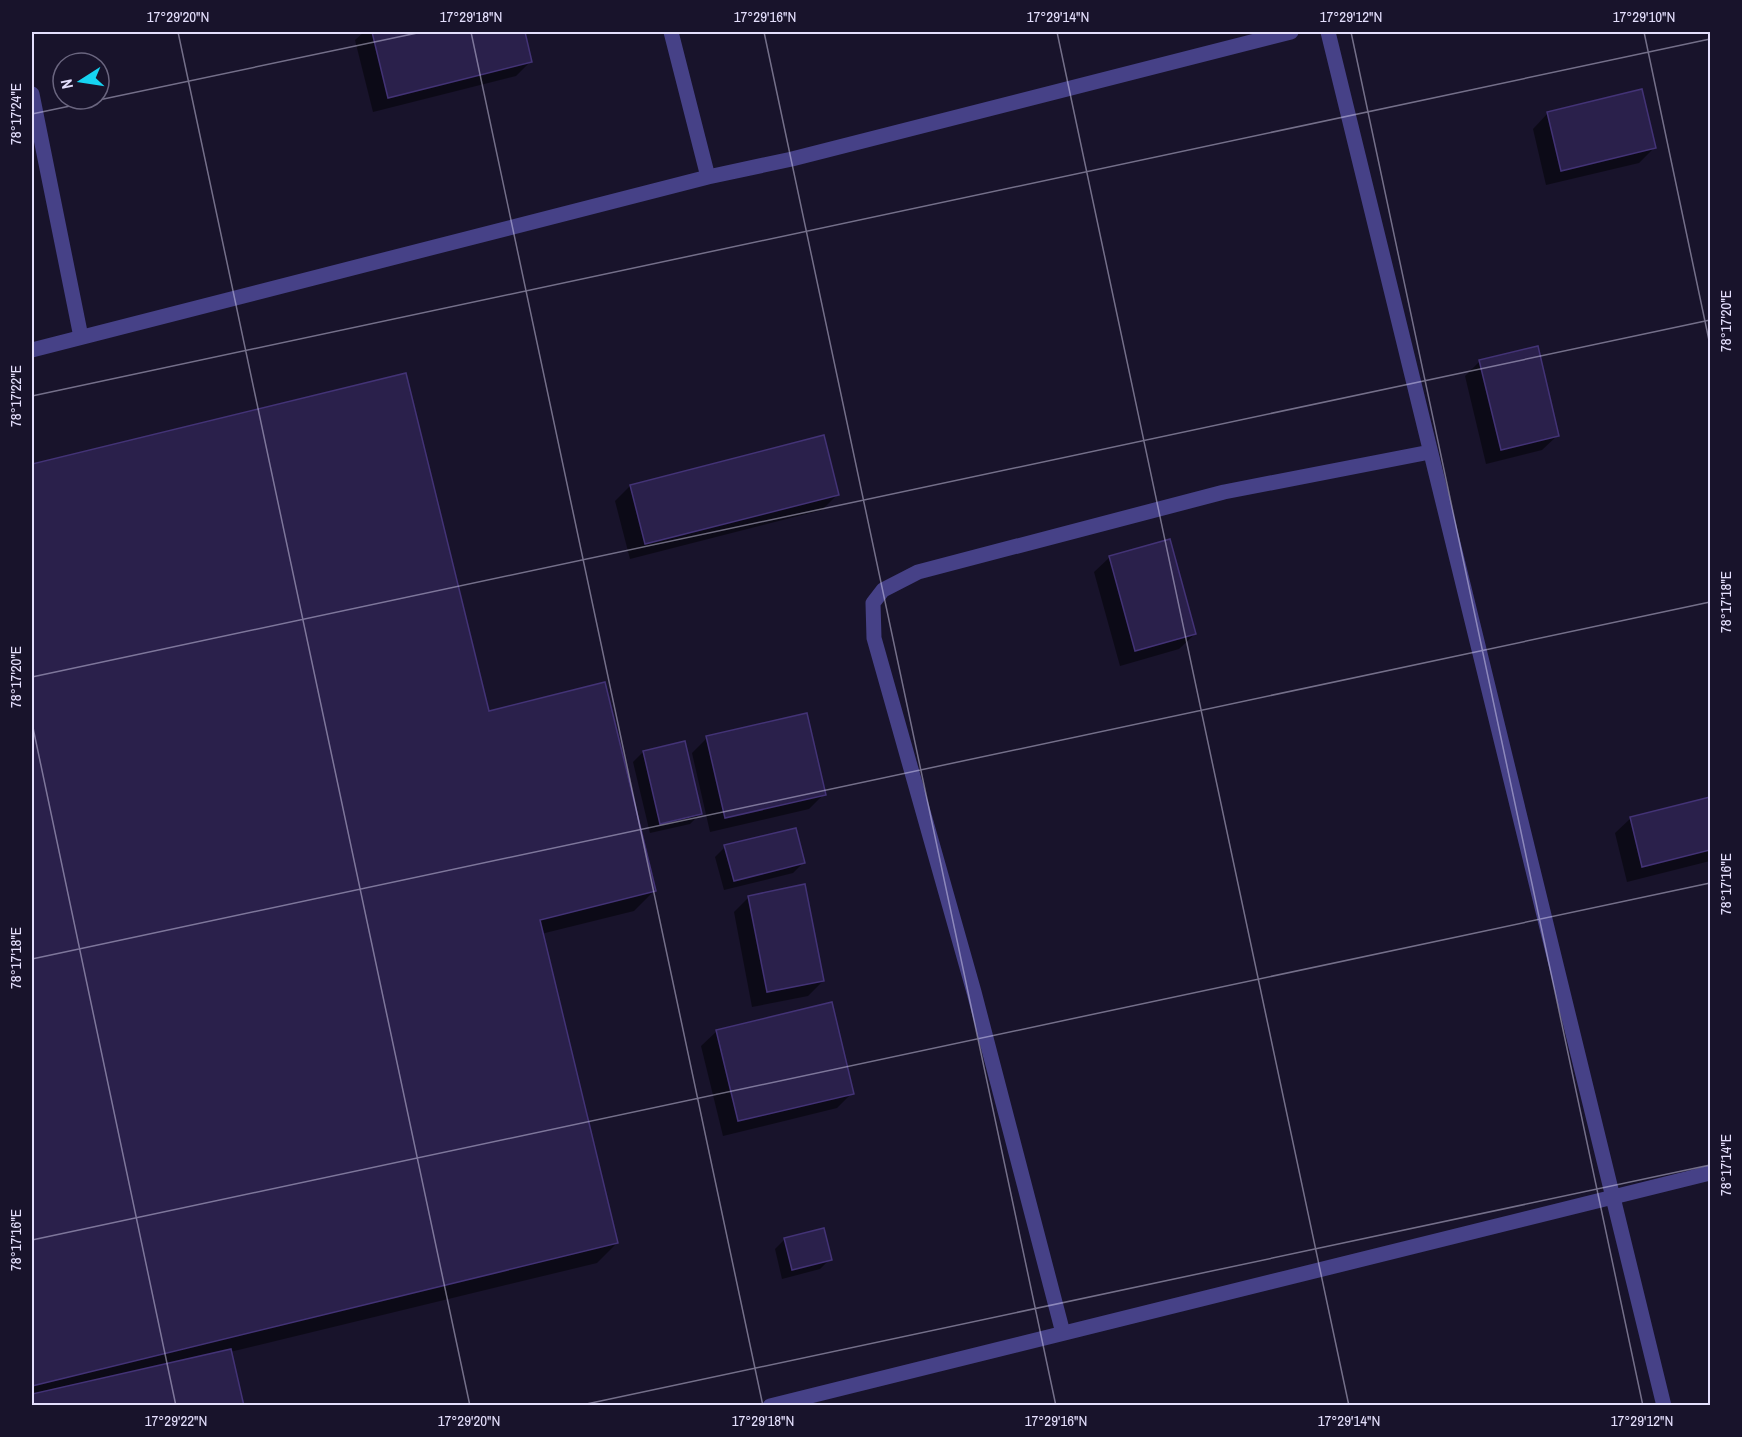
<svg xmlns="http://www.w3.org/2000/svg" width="1742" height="1437" viewBox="0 0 1742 1437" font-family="'Archivo Narrow',sans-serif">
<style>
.shadow{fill:#0007}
.building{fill:#2a204b;stroke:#433376;stroke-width:1.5}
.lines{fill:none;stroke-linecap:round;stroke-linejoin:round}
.minor{stroke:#464187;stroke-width:15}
.ticks{fill:none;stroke:#e4dffd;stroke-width:1.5;stroke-opacity:0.45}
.neatline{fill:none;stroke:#e4dffd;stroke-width:2}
.ticks-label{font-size:15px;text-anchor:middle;fill:#e4dffd}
</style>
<rect width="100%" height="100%" fill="#18132b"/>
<path class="shadow" d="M 364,32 L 523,32 L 531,61 L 516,76 L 373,112 L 355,40 Z
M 1548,113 L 1654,148 L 1639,163 L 1546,185 L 1533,129 Z
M 1480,361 L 1558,435 L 1542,450 L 1486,464 L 1465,376 Z
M 405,374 L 488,713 L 654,891 L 634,911 L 541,934 L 617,1243 L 597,1263 L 230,1352 L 242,1406 L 32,1406 L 32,465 Z
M 630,486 L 838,494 L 822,510 L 630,559 L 615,501 Z
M 1110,557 L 1195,634 L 1179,649 L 1120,666 L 1094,572 Z
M 707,738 L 824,794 L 809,809 L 710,832 L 692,753 Z
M 684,743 L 700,814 L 690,824 L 650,833 L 633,762 L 643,752 Z
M 1710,798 L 1710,861 L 1627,882 L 1615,833 L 1631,818 Z
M 725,847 L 803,863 L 793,873 L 724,890 L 715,857 Z
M 749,897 L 823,981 L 808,996 L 752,1007 L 734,912 Z
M 717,1031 L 852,1093 L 837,1108 L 723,1136 L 701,1046 Z
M 785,1239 L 830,1259 L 820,1269 L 782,1279 L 775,1249 Z"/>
<path class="building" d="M 372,32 L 525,32 L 532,62 L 388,98 Z
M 1642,89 L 1656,148 L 1561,171 L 1547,112 Z
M 1538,346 L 1559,436 L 1501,450 L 1479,360 Z
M 406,373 L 489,711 L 605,682 L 656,891 L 540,920 L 618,1243 L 32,1386 L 32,464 Z
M 824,435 L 839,495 L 645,544 L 630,485 Z
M 1170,539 L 1196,634 L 1135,651 L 1109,556 Z
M 807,713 L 826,795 L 725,818 L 706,736 Z
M 685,741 L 702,814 L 660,824 L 643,751 Z
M 1710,797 L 1710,850 L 1642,867 L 1630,817 Z
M 796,828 L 805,863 L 734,881 L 724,845 Z
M 805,884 L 824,981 L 767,992 L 748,896 Z
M 832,1002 L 854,1094 L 738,1121 L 716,1030 Z
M 824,1228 L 832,1260 L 792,1270 L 784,1238 Z
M 231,1349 L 244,1406 L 32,1406 L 32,1394 Z"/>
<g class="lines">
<path class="minor" d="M 671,32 L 708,177
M 1328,32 L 1664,1406
M 32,94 L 81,337
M 32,350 L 708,177 L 792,159 L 1291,32
M 1063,1333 L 974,992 L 874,638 L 873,603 L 883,590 L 918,572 L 1224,492 L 1430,452
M 770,1406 L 1710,1173"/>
</g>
<path class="ticks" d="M 178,32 L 470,1406M 471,32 L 763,1406M 764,32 L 1056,1406M 1057,32 L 1349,1406M 1351,32 L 1643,1406M 1644,32 L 1710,345M 32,114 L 422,32M 32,396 L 1710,39M 32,677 L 1710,320M 32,723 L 176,1406M 32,959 L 1710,602M 32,1240 L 1710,883M 577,1406 L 1710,1165"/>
<rect width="1742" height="1437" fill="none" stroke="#18132b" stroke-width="66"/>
<g transform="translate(81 81) rotate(258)"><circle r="28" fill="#18132b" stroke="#6a657f" stroke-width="1.5"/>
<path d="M0-4.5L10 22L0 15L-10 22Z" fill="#16d4f2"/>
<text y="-9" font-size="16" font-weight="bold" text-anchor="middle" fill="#e4dffd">N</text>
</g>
<rect x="33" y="33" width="1676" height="1371" class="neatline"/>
<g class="ticks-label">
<text x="178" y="22">17°29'20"N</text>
<text x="471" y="22">17°29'18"N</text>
<text x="765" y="22">17°29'16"N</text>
<text x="1058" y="22">17°29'14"N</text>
<text x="1351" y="22">17°29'12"N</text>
<text x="1644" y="22">17°29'10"N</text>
<text transform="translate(16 114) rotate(-90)" y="5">78°17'24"E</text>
<text transform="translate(1726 321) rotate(-90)" y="5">78°17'20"E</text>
<text transform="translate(16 396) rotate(-90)" y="5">78°17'22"E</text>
<text transform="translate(1726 602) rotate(-90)" y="5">78°17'18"E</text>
<text transform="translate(16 677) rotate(-90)" y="5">78°17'20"E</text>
<text transform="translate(1726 884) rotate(-90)" y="5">78°17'16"E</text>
<text transform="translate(16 958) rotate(-90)" y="5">78°17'18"E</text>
<text transform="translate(1726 1165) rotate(-90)" y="5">78°17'14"E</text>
<text transform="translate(16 1240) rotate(-90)" y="5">78°17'16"E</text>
<text x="176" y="1426">17°29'22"N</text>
<text x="469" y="1426">17°29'20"N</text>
<text x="763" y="1426">17°29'18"N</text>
<text x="1056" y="1426">17°29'16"N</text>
<text x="1349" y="1426">17°29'14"N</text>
<text x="1642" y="1426">17°29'12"N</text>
</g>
</svg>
